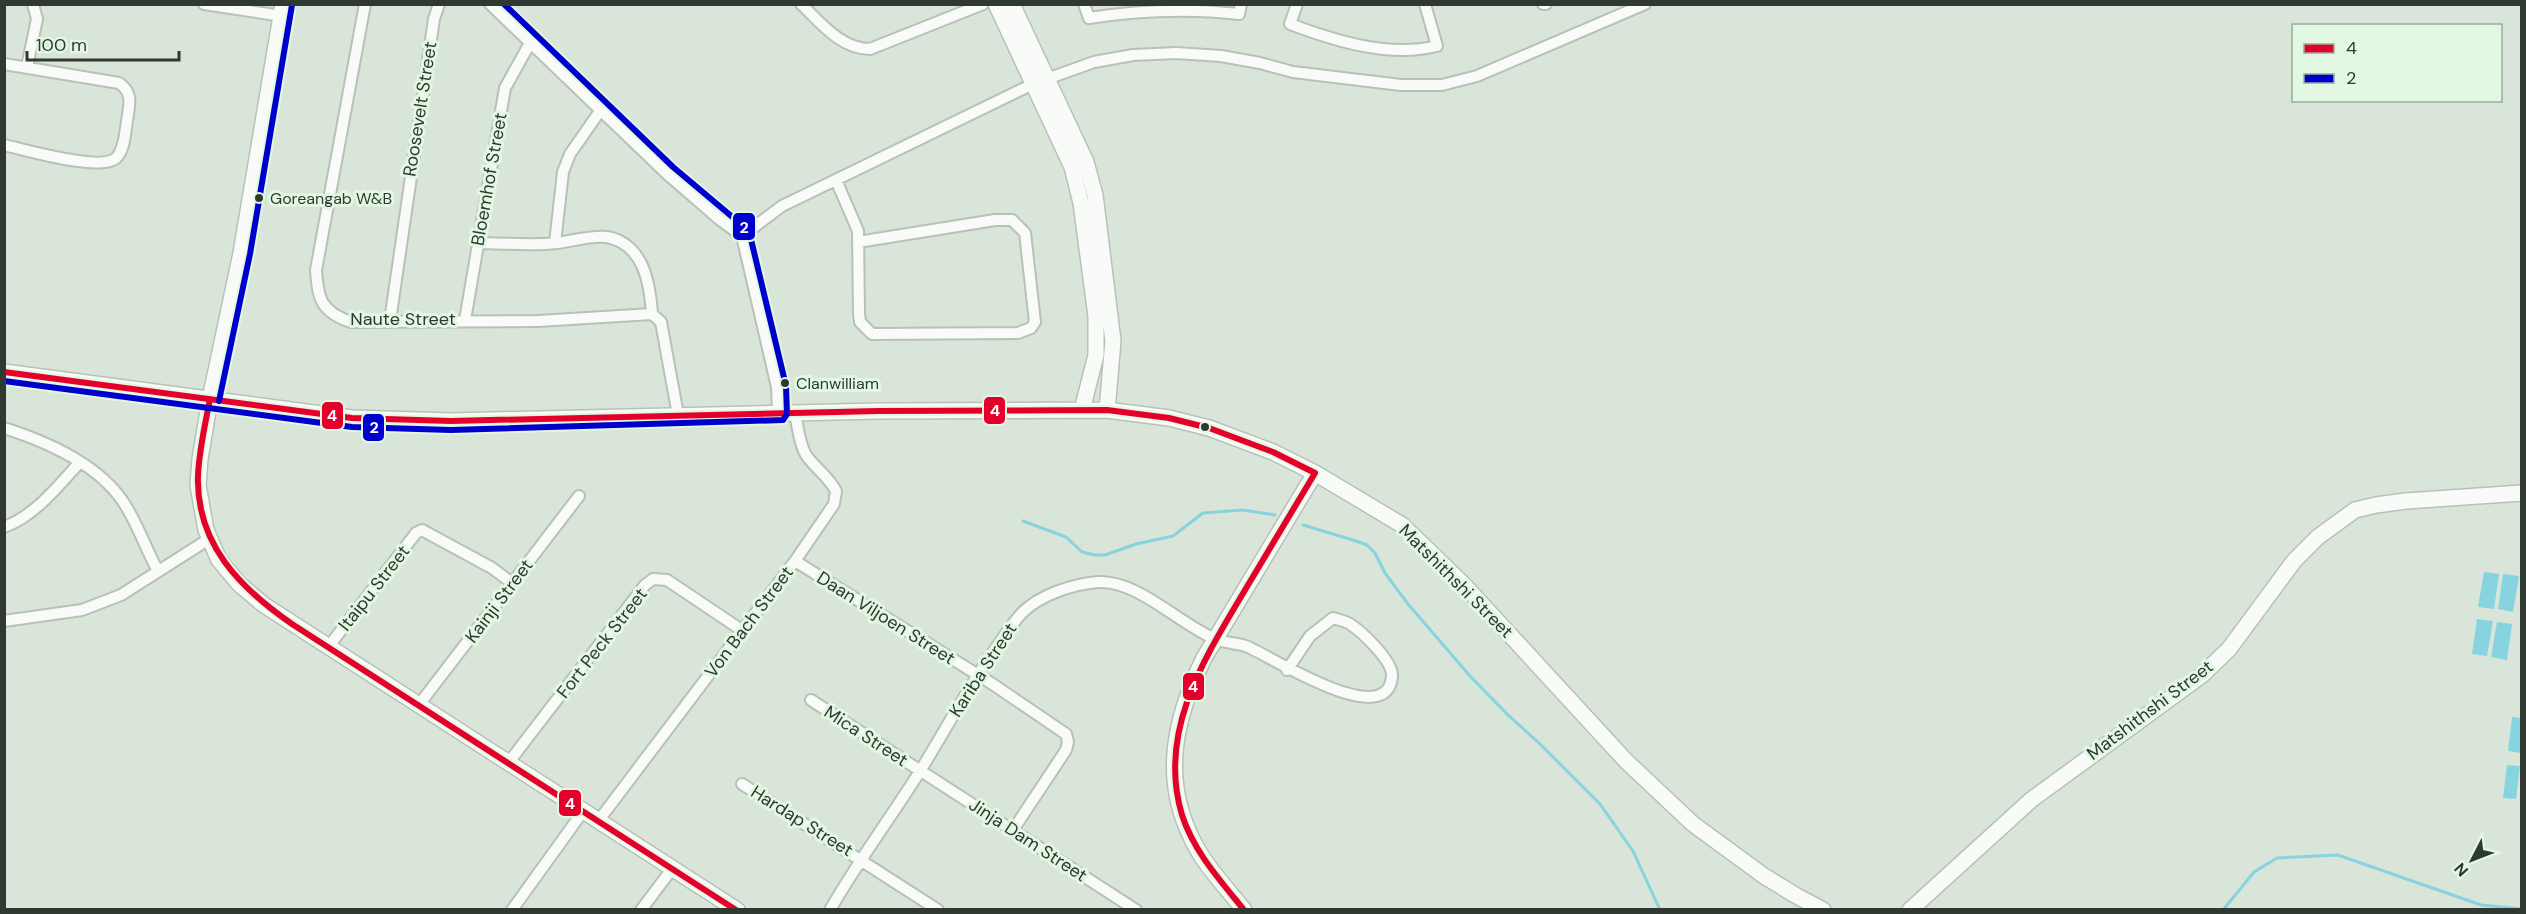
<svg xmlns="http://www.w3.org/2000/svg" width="2526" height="914" viewBox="0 0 2526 914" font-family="'DM Sans',sans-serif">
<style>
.water{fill:#87d3df}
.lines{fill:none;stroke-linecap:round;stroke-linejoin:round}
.stream{stroke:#87d3df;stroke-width:3}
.street-casing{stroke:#b8c1b8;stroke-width:14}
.secondary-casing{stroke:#b8c1b8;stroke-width:18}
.street{stroke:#f9fbf9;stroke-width:10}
.secondary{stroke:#f9fbf9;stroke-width:15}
.bus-1-casing{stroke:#e2f8e2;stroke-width:10}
.bus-2-casing{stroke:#e2f8e2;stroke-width:10}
.bus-1{stroke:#e4002b;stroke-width:6}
.bus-2{stroke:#0000cd;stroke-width:6}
.bus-dot{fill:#303931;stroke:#e2f8e2;stroke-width:2}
.labels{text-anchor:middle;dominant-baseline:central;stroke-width:6;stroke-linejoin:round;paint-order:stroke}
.bus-label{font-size:16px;fill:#303931;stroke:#e2f8e2;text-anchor:start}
.street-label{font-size:18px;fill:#303931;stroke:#e2f8e2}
.line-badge{stroke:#e2f8e2;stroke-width:2}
.badge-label{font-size:16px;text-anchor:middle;font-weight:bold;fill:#fff}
</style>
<rect width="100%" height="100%" fill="#d9e5d9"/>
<path class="water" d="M 2484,572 L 2499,574 L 2494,609 L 2478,607 Z
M 2503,574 L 2519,576 L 2513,612 L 2498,609 Z
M 2477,619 L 2493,621 L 2487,656 L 2472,654 Z
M 2497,622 L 2512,624 L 2507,660 L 2491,657 Z
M 2512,717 L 2521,718 L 2521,753 L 2508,751 Z
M 2507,765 L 2520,766 L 2516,799 L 2503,798 Z"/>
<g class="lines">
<path class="stream" d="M 1023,521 L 1066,537 L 1082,552 L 1095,555 L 1105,555 L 1136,544 L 1173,536 L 1203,513 L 1243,510 L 1275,515
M 1303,525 L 1353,540 L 1367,545 L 1375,553 L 1385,573 L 1408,604 L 1470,676 L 1508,715 L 1539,743 L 1600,804 L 1633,851 L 1660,910
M 2223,910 L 2254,872 L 2277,858 L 2338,855 L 2481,905 L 2522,909"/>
<g class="street-casing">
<path id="street" d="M 204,4 L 282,16
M 365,4 L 316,270 C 318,299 321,312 351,322 L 538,321 L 652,314 L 661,322 L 678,415
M 490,4 L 667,174 L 719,219 L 742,236 L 777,387 L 778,413
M 801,4 C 821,23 841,49 870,49 L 983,4
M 1084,4 L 1089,18 C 1140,10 1187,8 1239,14 L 1241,4
M 1297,4 L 1290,24 C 1335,41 1389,58 1437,46 L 1425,4
M 1543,4 L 1546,4
M 4,64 L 119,83 C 134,93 129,106 127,121 C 125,132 125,148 117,157 C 104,173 26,150 4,145
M 27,67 L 37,19 L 33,4
M 836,180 L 858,231 L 859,313 L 860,322 L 872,334 L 1018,333 L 1031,328 L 1035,322 L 1025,233 L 1012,220 L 995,220 L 858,242
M 742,236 L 782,206 L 1033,84 L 1094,62 L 1133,55 L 1176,53 L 1221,56 L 1260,63 L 1293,72 L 1401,85 L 1442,85 L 1477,76 L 1645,4
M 478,243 C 504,243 531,246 557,243 C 573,241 591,235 607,237 C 644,244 650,284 652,314
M 555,243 L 563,172 L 570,154 L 600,111
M 465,320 L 505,88 L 530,43
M 390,321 L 434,19 L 439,4
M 4,428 C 48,442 103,466 127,508 C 139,528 147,551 158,571
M 4,527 C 35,516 58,486 80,462
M 795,561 L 991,683 L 1066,734 L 1068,742 L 1066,750 L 1013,830
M 4,621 L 82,610 L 121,595 L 209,539
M 329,646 L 416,533 L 422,530 L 492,568 L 512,583
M 811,700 L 1136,910
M 418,706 L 579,496
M 509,762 L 645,585 L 653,579 L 667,580 L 743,631
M 742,784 L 938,910
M 599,820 L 795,561 L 834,504 L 836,491 C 829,477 815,468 806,455 C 799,443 798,427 795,414
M 512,910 L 584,810
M 641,910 L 672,869
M 830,910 C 858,861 892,816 922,768 C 947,727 970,684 998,645 C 1006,634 1013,622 1023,612 C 1040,595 1073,584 1098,582 C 1138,580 1179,624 1215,639 C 1225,643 1236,643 1246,646 C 1267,654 1388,734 1392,676 C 1393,661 1362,632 1350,624 C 1345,621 1339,620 1333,618 L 1310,636 L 1287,670"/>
</g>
<g class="secondary-casing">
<path id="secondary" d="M 283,4 L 241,253 L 210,399 L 200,459 L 198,485 L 206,530 L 219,560 L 239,584 L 264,605 L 737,910
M 996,4 L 1072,167 L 1081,203 L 1096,316 L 1096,355 L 1082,410
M 1012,4 L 1086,162 L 1095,195 L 1113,341 L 1107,410
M 4,372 L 352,418 L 451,421 L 878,411 L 1107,410 L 1169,418 L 1209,428 L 1273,452 L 1315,473 L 1402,525 L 1466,587 L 1626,761 L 1693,824 L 1764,876 L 1795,895 L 1823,910
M 1244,910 C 1226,887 1204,865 1192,839 C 1161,777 1175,717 1204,658 L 1315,473
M 1910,910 L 2031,800 L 2202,675 L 2229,649 L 2294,561 L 2318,537 L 2355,510 L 2376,505 L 2406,501 L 2522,493"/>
</g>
<use href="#street" class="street"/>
<use href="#secondary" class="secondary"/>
<g class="bus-1-casing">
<path id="bus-1" d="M 4,372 L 352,418 L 451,421 L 878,411 L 1107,410 L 1169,418 L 1209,428 L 1273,452 L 1315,473
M 210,399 C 205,425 199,450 198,476 C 196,544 240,588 292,624 L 736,910
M 1244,910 C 1220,880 1194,852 1182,815 C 1157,732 1204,659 1245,590 C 1268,551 1292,512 1315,473"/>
</g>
<g class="bus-2-casing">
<path id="bus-2" d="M 4,381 L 352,427 L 451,430 L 783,420 L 787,414 L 786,386 L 749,231 L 673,167 L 504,4
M 219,401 L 250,254 L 292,5"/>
</g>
<use href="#bus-1" class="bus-1"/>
<use href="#bus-2" class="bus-2"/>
</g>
<g class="bus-dot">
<circle cx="259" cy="198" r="5"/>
<circle cx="785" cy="383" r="5"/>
<circle cx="1205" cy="427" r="5"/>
</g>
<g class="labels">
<g class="bus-label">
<text x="270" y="198">Goreangab W&amp;B</text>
<text x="796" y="383">Clanwilliam</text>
</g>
<g class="street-label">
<text transform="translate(420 109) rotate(-81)">Roosevelt Street</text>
<text transform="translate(489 179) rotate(-80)">Bloemhof Street</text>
<text x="403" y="319">Naute Street</text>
<text transform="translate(1456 581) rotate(45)">Matshithshi Street</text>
<text transform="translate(374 588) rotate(-52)">Itaipu Street</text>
<text transform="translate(499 601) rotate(-53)">Kainji Street</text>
<text transform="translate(886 618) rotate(32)">Daan Viljoen Street</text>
<text transform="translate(749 622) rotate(-53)">Von Bach Street</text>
<text transform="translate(602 643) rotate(-52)">Fort Peck Street</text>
<text transform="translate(983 670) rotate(-57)">Kariba Street</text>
<text transform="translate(2150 710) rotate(-37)">Matshithshi Street</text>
<text transform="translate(866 736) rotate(33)">Mica Street</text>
<text transform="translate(802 821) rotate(32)">Hardap Street</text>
<text transform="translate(1028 840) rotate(33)">Jinja Dam Street</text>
</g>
</g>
<g class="line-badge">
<rect x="732" y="212" width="24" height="29" rx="6" fill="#0000cd"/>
<rect x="983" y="396" width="23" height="29" rx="6" fill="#e4002b"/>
<rect x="321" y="401" width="23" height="29" rx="6" fill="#e4002b"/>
<rect x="362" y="413" width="23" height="29" rx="6" fill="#0000cd"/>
<rect x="1182" y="672" width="23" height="29" rx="6" fill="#e4002b"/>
<rect x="558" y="789" width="24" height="28" rx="6" fill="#e4002b"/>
</g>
<g class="badge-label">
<text x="744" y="233">2</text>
<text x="995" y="416">4</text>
<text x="332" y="421">4</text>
<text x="374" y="433">2</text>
<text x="1193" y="692">4</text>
<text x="570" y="809">4</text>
</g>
<rect width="2526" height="914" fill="none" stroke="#303931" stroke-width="12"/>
<rect x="2292" y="24" width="210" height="78" fill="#e2f8e2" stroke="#9bac9b" stroke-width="1.5"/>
<rect x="2304" y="44" width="30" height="9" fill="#e4002b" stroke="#9bac9b" stroke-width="1.5"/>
<text x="2346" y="54" font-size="18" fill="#303931">4</text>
<rect x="2304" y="74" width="30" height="9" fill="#0000cd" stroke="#9bac9b" stroke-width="1.5"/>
<text x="2346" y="84" font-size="18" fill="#303931">2</text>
<g transform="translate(2472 860) rotate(228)" stroke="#e2f8e2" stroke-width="4.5" paint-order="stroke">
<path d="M0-4.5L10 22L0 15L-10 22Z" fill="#303931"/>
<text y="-9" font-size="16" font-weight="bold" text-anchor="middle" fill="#303931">N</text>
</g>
<path d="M27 51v9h152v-9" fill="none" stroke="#303931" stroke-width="3"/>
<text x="36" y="51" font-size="18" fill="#303931" stroke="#e2f8e2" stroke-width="4.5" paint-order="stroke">100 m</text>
</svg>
